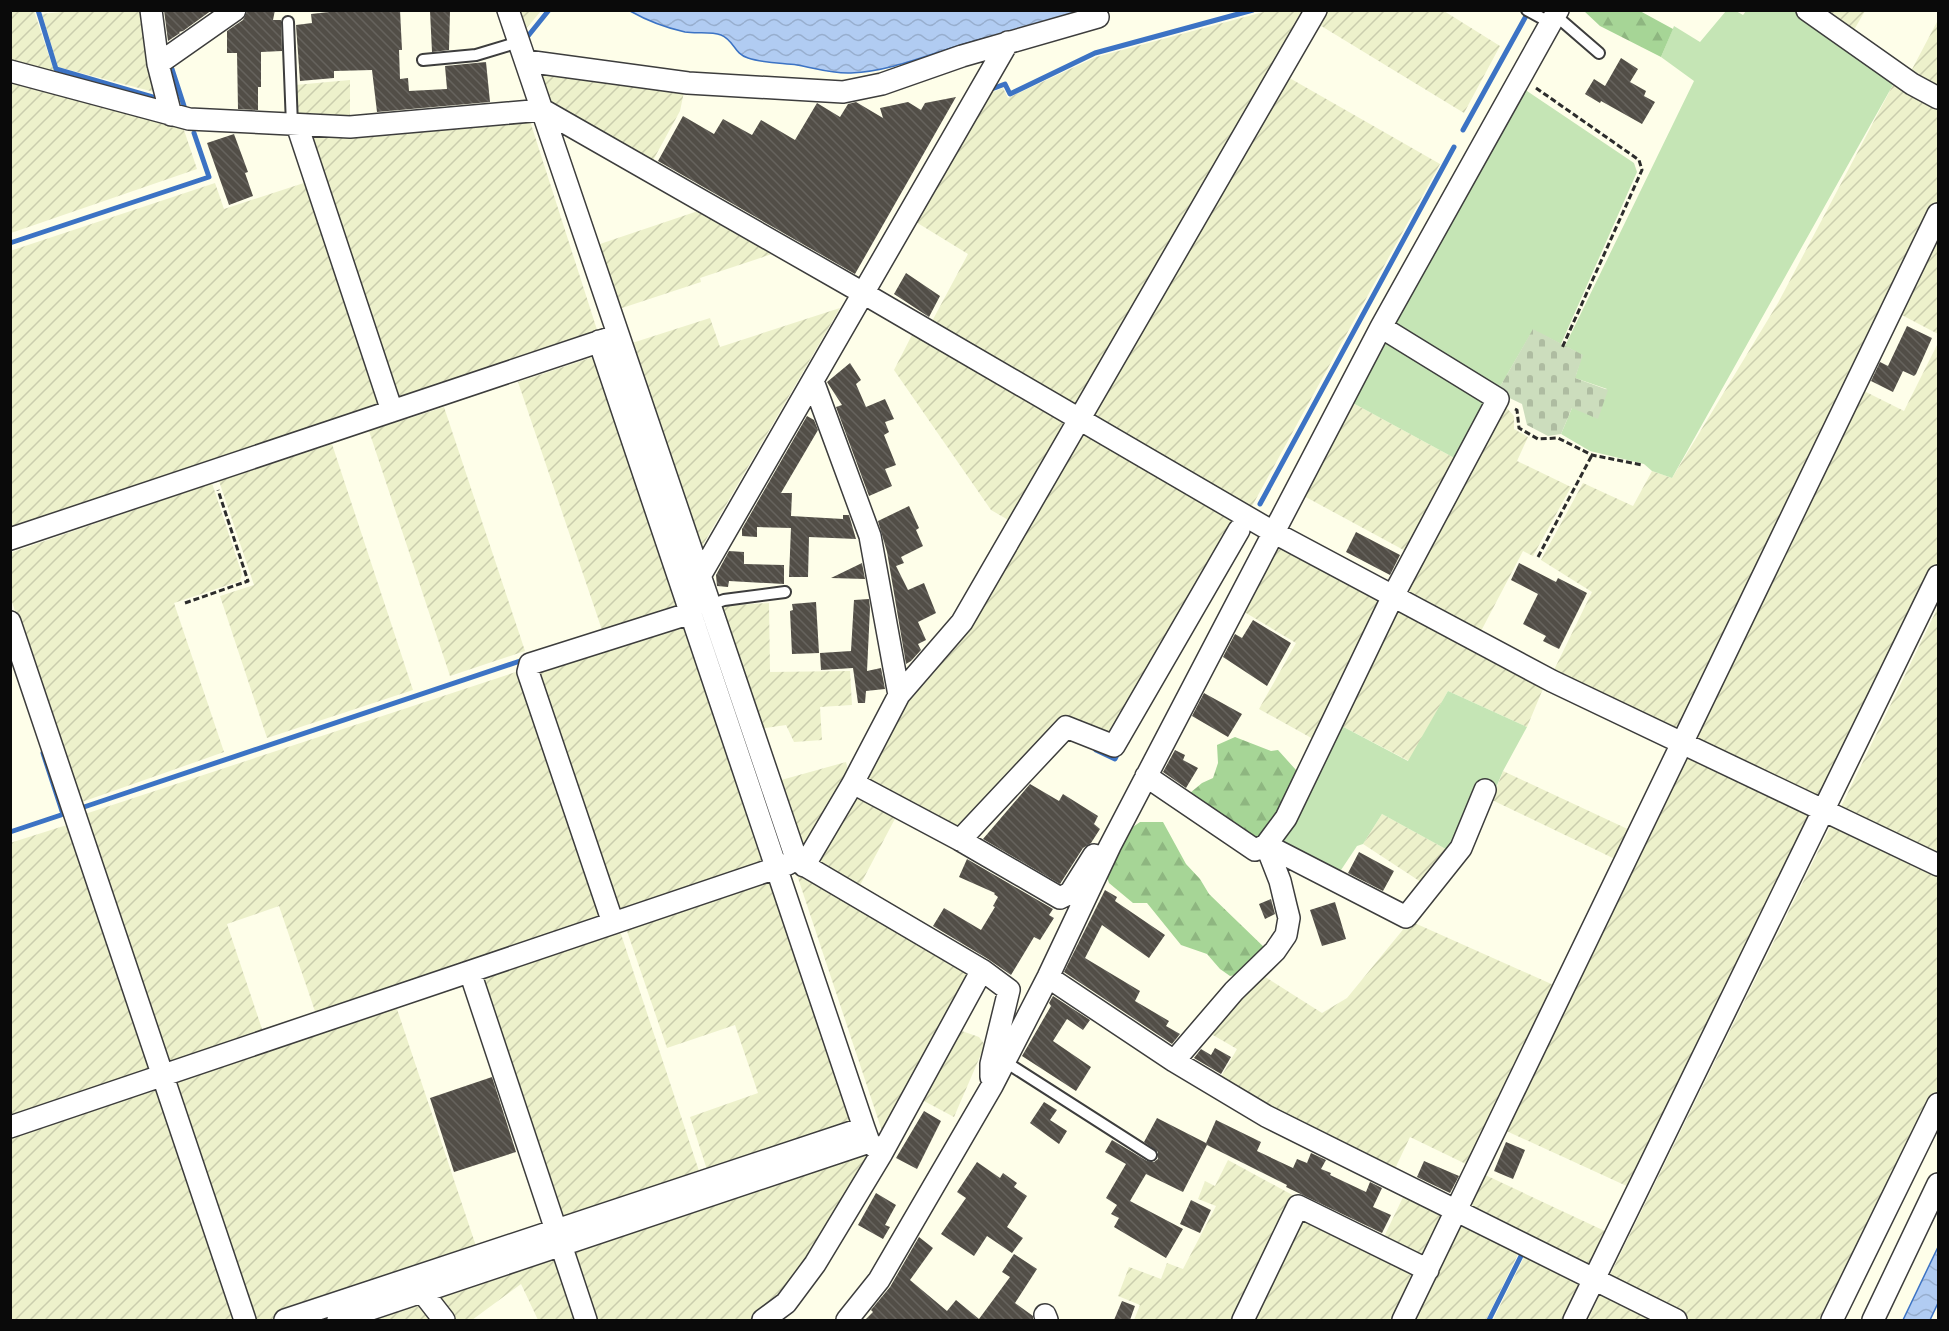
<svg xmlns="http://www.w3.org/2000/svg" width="1949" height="1331" viewBox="0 0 1949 1331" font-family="'Zilla Slab',serif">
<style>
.farmland{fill:url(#farmland-furrows)}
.grass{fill:#c5e5b5}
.forest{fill:url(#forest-firs)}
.cemetery{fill:url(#cemetery-stones)}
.water{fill:url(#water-waves);stroke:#3c73c4;stroke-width:1.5}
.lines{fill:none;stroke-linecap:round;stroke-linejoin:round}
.stream{stroke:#3c73c4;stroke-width:5}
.building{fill:url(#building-back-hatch)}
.lane-casing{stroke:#3d3d3d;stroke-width:14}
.street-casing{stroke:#3d3d3d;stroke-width:24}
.path{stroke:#2c2c2c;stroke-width:3;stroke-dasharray:6 3;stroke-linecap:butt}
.lane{stroke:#fff;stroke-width:10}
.street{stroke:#fff;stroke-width:21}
</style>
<defs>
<pattern id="farmland-furrows" width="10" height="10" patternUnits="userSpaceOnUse" patternTransform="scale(1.5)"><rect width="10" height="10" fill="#edf1cb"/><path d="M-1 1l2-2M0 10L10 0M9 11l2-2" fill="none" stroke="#cacdad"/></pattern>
<pattern id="forest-firs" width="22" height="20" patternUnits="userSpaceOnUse" patternTransform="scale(1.5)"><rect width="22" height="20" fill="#a6d596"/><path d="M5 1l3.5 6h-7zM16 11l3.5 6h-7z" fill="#8eb680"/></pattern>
<pattern id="cemetery-stones" width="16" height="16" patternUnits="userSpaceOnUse" patternTransform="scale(1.5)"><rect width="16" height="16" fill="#ccddbd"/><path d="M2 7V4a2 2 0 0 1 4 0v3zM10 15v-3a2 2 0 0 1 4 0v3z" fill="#aebca1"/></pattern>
<pattern id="water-waves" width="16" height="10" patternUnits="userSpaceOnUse" patternTransform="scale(1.5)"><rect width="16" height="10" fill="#b1ccf2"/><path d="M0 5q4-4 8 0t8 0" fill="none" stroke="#97aece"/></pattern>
<pattern id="building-back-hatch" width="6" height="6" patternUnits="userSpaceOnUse" patternTransform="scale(1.5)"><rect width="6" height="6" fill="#524e47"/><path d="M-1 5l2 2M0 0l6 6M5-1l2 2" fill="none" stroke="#66635d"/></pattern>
</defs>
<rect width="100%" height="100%" fill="#fefee9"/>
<path class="farmland" d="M 79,10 L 145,11 L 158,93 L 58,67 L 42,14 Z
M 517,10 L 541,11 L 524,31 Z
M 10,11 L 34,11 L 55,74 L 11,62 Z
M 1267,11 L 1312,11 L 1074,409 L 930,325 L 968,254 L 911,219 L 985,95 L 1003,88 L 1008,98 L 1096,57 Z
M 1326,11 L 1444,11 L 1500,46 L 1464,113 L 1318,24 Z
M 1821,11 L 1865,11 L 1851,35 Z
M 1938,20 L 1938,90 L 1909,75 Z
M 539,67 L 685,87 L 680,111 L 651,164 L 544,101 Z
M 1286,76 L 1440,164 L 1251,508 L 1090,415 Z
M 350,80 L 350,121 L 302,119 L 297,113 L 295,85 Z
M 10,81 L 183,127 L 197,169 L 11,233 Z
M 1894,83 L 1938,105 L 1938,207 L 1683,728 L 1675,731 L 1554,670 L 1592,592 L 1541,560 L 1583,483 L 1633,506 L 1652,471 L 1672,478 L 1778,303 Z
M 530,121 L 599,336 L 394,402 L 307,138 L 385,136 Z
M 310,181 L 384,405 L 11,532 L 10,251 L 215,183 L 224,209 Z
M 698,211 L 778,252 L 700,278 L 701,282 L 619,309 L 597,245 Z
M 1938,228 L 1938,334 L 1896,312 Z
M 840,308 L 697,555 L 629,344 L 710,318 L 720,347 Z
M 914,331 L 1064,420 L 1066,428 L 1010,521 L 991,510 L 894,370 Z
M 1938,343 L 1938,561 L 1821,797 L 1815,800 L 1697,742 L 1694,734 L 1858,388 L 1904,411 Z
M 599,355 L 683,603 L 602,630 L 518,382 Z
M 1351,402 L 1460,461 L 1411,554 L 1302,495 Z
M 1505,406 L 1514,416 L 1514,429 L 1528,437 L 1517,461 L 1571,487 L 1533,556 L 1523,551 L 1480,633 L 1403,595 Z
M 444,407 L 525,651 L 450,676 L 369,431 Z
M 1084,431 L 1240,520 L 1115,736 L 1069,722 L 963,830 L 861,776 L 900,703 L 957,644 L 1079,433 Z
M 332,444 L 413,690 L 267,738 L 220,596 L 254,585 L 219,481 Z
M 212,483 L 242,574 L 240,581 L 174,603 L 224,752 L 79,803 L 11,599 L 10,553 Z
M 1281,546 L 1378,599 L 1381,609 L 1315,740 L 1259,709 L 1296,643 L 1241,610 L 1273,550 Z
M 769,603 L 770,672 L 850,671 L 852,705 L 820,707 L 822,740 L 794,742 L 786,725 L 758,729 L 719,606 Z
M 1938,607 L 1938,859 L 1839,811 Z
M 1395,608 L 1545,684 L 1527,727 L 1448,691 L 1409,761 L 1336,723 Z
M 685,620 L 771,864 L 615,917 L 537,668 Z
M 522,670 L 606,919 L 317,1017 L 279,906 L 227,924 L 264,1035 L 174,1066 L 165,1062 L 82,815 Z
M 1690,756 L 1808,813 L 1811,818 L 1631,1188 L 1502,1129 L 1682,757 Z
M 846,762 L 849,774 L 806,850 L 796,847 L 774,782 Z
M 1503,771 L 1634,832 L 1619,861 L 1492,800 Z
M 852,793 L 898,813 L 858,889 L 816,866 Z
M 1382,814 L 1453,853 L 1427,886 L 1363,844 Z
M 1833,821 L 1938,873 L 1938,1089 L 1825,1320 L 1689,1320 L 1607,1281 Z
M 70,824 L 152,1067 L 149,1074 L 10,1121 L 10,843 Z
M 796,872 L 969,970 L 972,979 L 883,1134 Z
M 772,879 L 856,1121 L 709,1176 L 690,1117 L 758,1093 L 735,1025 L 667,1048 L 627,931 L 631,925 Z
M 1410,921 L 1558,987 L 1470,1166 L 1410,1137 L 1392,1175 L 1217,1084 L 1237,1049 L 1206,1031 L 1259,973 L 1322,1013 L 1347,998 Z
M 615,931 L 621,934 L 700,1174 L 562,1225 L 479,982 L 483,973 Z
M 396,1006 L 478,1252 L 272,1320 L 251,1320 L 174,1087 L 177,1080 Z
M 959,1030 L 979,1037 L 985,1045 L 954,1117 L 924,1101 Z
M 152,1087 L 160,1091 L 235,1320 L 11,1320 L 10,1135 Z
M 871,1151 L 791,1288 L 754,1320 L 591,1320 L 572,1246 Z
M 1228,1160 L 1298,1198 L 1239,1320 L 1134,1320 L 1140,1305 L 1118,1296 L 1129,1267 L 1161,1279 L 1167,1263 L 1183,1269 L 1216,1206 L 1198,1199 L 1205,1181 L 1215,1186 Z
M 1481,1173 L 1609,1233 L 1593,1267 L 1467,1212 Z
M 1405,1193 L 1443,1212 L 1446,1218 L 1424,1260 L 1381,1243 Z
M 1299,1213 L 1418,1276 L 1396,1320 L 1248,1320 Z
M 1464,1222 L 1520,1250 L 1486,1320 L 1410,1320 L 1456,1226 Z
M 558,1251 L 582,1320 L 538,1320 L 521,1284 L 472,1320 L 451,1320 L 435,1294 Z
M 1526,1253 L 1580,1279 L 1584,1287 L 1567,1320 L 1493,1320 Z
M 1602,1290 L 1664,1320 L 1588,1320 Z
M 415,1300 L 438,1320 L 380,1320 L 378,1312 Z"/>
<path class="grass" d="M 1726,11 L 1736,11 L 1743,15 L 1746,11 L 1795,11 L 1894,83 L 1672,478 L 1652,471 L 1644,464 L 1590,451 L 1561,434 L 1572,408 L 1607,389 L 1575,378 L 1582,355 L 1565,346 L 1694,81 L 1661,57 L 1674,26 L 1700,42 Z
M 1524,89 L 1634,163 L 1637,172 L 1561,344 L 1533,330 L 1497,392 L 1396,330 L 1392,321 Z
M 1385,340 L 1487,396 L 1460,461 L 1351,402 Z
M 1448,691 L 1527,727 L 1503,771 L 1493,795 L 1453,853 L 1382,814 L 1363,844 L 1357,846 L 1337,876 L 1273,844 L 1336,723 L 1408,761 Z"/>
<path class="forest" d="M 1584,11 L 1640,11 L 1673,29 L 1661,57 L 1600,26 Z
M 1235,737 L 1271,751 L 1278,750 L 1296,770 L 1299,783 L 1262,842 L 1184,798 L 1202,783 L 1213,778 L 1218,763 L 1217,745 Z
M 1140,822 L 1163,822 L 1186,864 L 1200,879 L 1209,894 L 1268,951 L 1241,974 L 1230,976 L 1220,969 L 1207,954 L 1181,945 L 1147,903 L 1133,903 L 1109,883 L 1107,877 L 1130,829 Z"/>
<path class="cemetery" d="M 1533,329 L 1583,355 L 1575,378 L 1608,390 L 1598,419 L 1572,408 L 1561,434 L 1548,436 L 1527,425 L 1522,404 L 1497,392 Z"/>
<path class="water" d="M 630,11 L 1093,11 C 1055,22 1016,30 978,40 C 936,51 895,71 851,73 C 832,74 815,68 797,65 C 781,63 763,63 748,58 C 734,54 734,40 721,35 C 710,31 697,34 685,32 C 667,28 646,20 630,11 Z
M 1938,1247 L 1938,1303 L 1930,1320 L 1903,1320 Z"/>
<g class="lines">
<path class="stream" d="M 38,10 L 56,69 L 156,98
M 528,36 L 549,10
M 172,69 L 185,109
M 989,90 L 1005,84 L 1010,94 L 1095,53 L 1253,10
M 1463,130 L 1526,16
M 10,243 L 209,177 L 194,133
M 1260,504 L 1454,147
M 1096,750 L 1115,759 L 1119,751
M 43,753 L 63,814
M 81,808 L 526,659
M 10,832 L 61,815
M 1489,1320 L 1522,1254"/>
</g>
<path class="building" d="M 164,10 L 212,10 L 183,31 L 179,32 L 180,33 L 168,41 Z
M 248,10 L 275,10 L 273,20 L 281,20 L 282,51 L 261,52 L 261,87 L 258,87 L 258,110 L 238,109 L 237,53 L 227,53 L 227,31 L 243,20 Z
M 347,10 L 400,10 L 402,50 L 399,50 L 400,79 L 408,78 L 409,91 L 447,89 L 445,66 L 486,62 L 490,102 L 377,112 L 372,70 L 334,71 L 334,78 L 300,81 L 296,25 L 312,23 L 311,14 Z
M 430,11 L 450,11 L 449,50 L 432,52 Z
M 1621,58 L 1638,69 L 1630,82 L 1646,91 L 1644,96 L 1655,102 L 1642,124 L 1601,101 L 1600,103 L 1585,94 L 1594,79 L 1605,86 Z
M 956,97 L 855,274 L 658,161 L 683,116 L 714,134 L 723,119 L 752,135 L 761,120 L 795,140 L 817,103 L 840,117 L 848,104 L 856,102 L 883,118 L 880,108 L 908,102 L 921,110 L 925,103 Z
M 234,134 L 248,172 L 245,173 L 253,196 L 229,205 L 207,143 Z
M 906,273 L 940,296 L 929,317 L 894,294 Z
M 1907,326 L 1932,338 L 1916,374 L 1914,376 L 1903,371 L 1893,392 L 1871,381 L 1880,362 L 1888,366 Z
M 850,363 L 861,380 L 856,384 L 866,407 L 885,399 L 894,419 L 885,422 L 889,432 L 884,435 L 896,465 L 885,469 L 892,486 L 869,496 L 836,407 L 842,405 L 827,382 Z
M 807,416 L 814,420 L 818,430 L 781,493 L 792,493 L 791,516 L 843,519 L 843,515 L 849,515 L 856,539 L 809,537 L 808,577 L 789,577 L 791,528 L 757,527 L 757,537 L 742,536 L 742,529 Z
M 909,506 L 919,528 L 916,530 L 923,546 L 901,557 L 904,563 L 896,566 L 908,590 L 924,583 L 936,613 L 918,622 L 926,640 L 918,644 L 921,650 L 911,661 L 906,664 L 887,552 L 878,521 Z
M 1356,532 L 1400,555 L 1390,575 L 1346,552 Z
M 729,551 L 744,552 L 744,564 L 784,565 L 784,584 L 729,581 L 728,587 L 717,586 L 716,575 Z
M 862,563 L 865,579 L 831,578 Z
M 1519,563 L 1556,582 L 1558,578 L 1587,593 L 1559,649 L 1543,641 L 1546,636 L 1523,624 L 1538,594 L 1511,580 Z
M 869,599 L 870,608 L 867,671 L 881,668 L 885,689 L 866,691 L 865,703 L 858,703 L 853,668 L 821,670 L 820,653 L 851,651 L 854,600 Z
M 816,602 L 819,653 L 792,654 L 790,611 L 793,610 L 792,604 Z
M 1253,620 L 1291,643 L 1267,686 L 1223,657 L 1235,634 L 1242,638 Z
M 1204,693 L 1242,714 L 1228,737 L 1192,716 Z
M 1175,750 L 1185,755 L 1183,760 L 1198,768 L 1186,788 L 1163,772 Z
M 1030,784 L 1059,801 L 1063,794 L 1098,816 L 1094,824 L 1100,829 L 1091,843 L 1083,848 L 1060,884 L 983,839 Z
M 1359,852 L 1394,871 L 1383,891 L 1348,873 Z
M 967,859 L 1053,909 L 1049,915 L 1054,918 L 1040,940 L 1034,937 L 1011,975 L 988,959 L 933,926 L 944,908 L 981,930 L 995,907 L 993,906 L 998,897 L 994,894 L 995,893 L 959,877 Z
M 1105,890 L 1117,897 L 1115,901 L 1165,935 L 1149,958 L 1102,925 L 1085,958 L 1140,991 L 1135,1001 L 1169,1021 L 1166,1026 L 1180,1034 L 1172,1044 L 1064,972 Z
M 1271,899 L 1275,914 L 1265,919 L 1259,904 Z
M 1335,902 L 1346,939 L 1322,946 L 1310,910 Z
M 1053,996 L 1090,1020 L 1083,1030 L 1067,1019 L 1053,1041 L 1091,1067 L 1076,1091 L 1022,1056 L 1051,1006 L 1049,1003 Z
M 1215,1048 L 1231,1057 L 1221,1074 L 1194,1058 L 1201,1049 L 1211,1055 Z
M 492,1077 L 516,1152 L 454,1172 L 430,1098 Z
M 1044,1102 L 1057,1110 L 1050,1120 L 1067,1131 L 1059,1144 L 1030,1123 Z
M 924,1111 L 941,1121 L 917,1169 L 896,1158 Z
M 1157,1118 L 1206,1143 L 1216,1120 L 1261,1142 L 1257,1151 L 1293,1168 L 1297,1159 L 1307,1163 L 1311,1153 L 1326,1160 L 1321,1169 L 1331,1173 L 1330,1175 L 1366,1192 L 1370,1182 L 1382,1188 L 1373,1207 L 1391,1215 L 1382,1233 L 1286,1187 L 1287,1185 L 1207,1145 L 1183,1192 L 1146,1174 L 1130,1201 L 1183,1229 L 1166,1258 L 1114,1227 L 1119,1218 L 1111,1214 L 1117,1205 L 1106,1198 L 1126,1164 L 1105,1152 L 1112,1140 L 1147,1161 L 1154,1162 L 1158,1159 L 1158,1152 L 1144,1142 Z
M 1506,1142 L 1525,1150 L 1513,1179 L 1494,1171 Z
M 1424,1161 L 1459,1176 L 1450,1193 L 1417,1177 Z
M 977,1162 L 1000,1178 L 1003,1173 L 1017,1183 L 1014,1187 L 1027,1196 L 1007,1227 L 1023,1238 L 1012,1253 L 987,1236 L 974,1256 L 941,1234 L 966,1198 L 957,1192 Z
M 876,1193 L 896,1205 L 885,1225 L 890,1227 L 883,1239 L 858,1225 Z
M 1191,1200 L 1211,1210 L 1200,1233 L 1180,1224 Z
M 919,1237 L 933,1248 L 910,1280 L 947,1311 L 956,1300 L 979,1319 L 1010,1277 L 1002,1272 L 1014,1254 L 1037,1269 L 1015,1303 L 1033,1316 L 1033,1320 L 865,1320 L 873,1312 L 871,1310 L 890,1287 Z
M 1122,1301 L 1135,1306 L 1130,1320 L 1114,1320 Z"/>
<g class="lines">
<g class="lane-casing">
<path id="lane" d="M 1527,10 L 1551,23
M 1555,15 L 1599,53
M 288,22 L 292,125
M 423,60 L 476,55 L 519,42
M 710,605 L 724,600 L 785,592
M 1004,1061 L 1151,1155"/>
</g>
<g class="street-casing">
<path id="street" d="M 151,10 L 158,64 L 171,115
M 508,10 L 797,861 L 982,970 L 1009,990 L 991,1064 L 991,1077
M 1807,10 L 1912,84 L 1938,98
M 526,61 L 688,83 L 843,92 L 882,84 L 962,56 L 1098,17
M 158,64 L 235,10
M 10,71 L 189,119 L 350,127 L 543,110 L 863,293 L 1273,532 L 1552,681 L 1938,865
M 297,125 L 392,411
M 599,341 L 864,1128 L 869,1142 L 882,1153
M 813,381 L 870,536 L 899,695
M 10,539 L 610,338
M 700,576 L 1008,42
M 10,622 L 245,1320
M 1146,776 L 1255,850 L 1266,845 L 1406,917 L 1461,848 L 1485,790
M 853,783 L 960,840 L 1060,898 L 1070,893 L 1094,855
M 960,840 L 1066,727 L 1114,746 L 1239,530
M 804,866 L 853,783 L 899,695 L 962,622 L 1316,10
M 613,923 L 528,672 L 530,664 L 691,613
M 470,972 L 586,1320
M 1048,977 L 1174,1061 L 1266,1116 L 1676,1320
M 1174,1061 L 1234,991 L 1275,951 L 1286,935 L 1289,918 L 1286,906 L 1280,881 L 1266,845 L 1286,818 L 1393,596 L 1498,399 L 1381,327
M 10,1127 L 788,864
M 423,1293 L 444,1320
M 1045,1315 L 1047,1320
M 285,1320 L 864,1128
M 338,1320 L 869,1142
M 763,1320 L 786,1303 L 815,1264 L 882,1153 L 982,970
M 847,1320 L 879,1280 L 992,1086 L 1048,977 L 1110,846 L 1381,327 L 1558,10
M 1243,1320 L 1298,1206 L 1428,1270
M 1403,1320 L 1938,214
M 1574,1320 L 1938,576
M 1832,1320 L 1938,1104
M 1873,1320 L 1938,1184"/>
</g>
<path class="path" d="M 1536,88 L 1639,160 L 1642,170 L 1562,348
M 1515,409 L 1517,410 L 1519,428 L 1538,439 L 1558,438 L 1592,455 L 1642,465
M 1538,557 L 1592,455
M 185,603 L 248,581 L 218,490"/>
<use href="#lane" class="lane"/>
<use href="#street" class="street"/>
</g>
<rect width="1949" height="1331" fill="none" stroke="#0a0a0a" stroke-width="24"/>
</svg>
